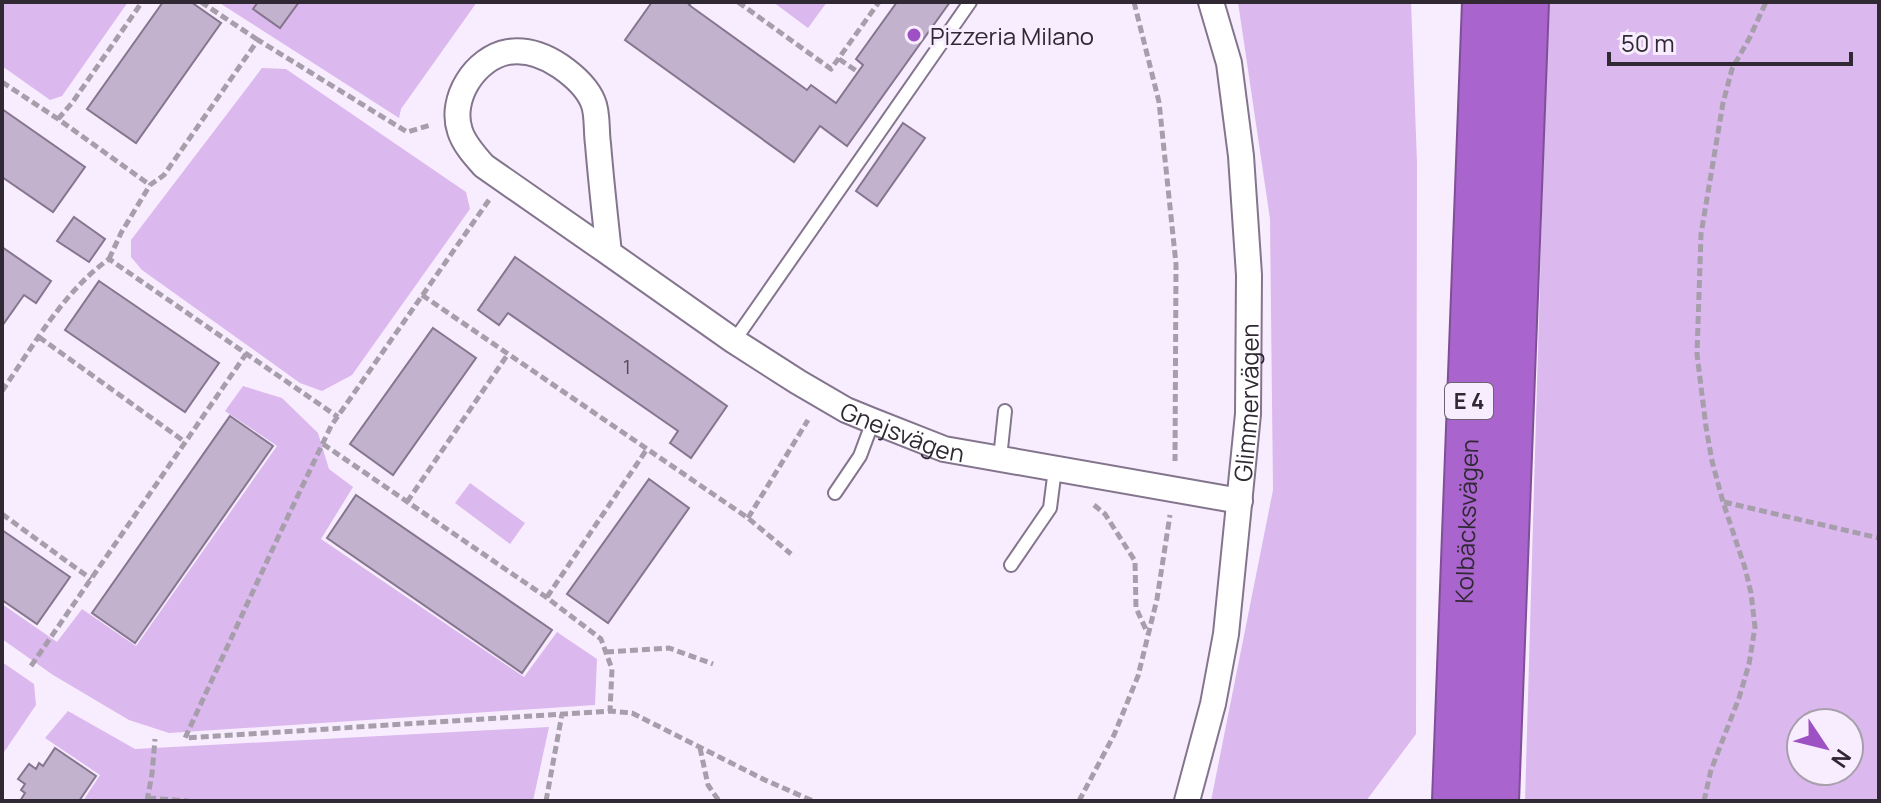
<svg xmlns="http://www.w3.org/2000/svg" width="1881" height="803" viewBox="0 0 1881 803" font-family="Manrope,sans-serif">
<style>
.green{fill:#dbb8ee;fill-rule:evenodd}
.building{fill:#c3b2cd;stroke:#85758e;stroke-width:2}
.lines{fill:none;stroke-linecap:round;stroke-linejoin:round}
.lane-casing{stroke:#84758e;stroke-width:16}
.street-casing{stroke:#84758e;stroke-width:28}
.highway-casing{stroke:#7f4f97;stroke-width:48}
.path{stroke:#a79eac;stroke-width:5;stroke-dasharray:8 4;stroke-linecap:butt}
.lane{stroke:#fff;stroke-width:12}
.street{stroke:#fff;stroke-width:24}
.highway{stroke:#a964cd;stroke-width:44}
.poi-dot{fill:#9e51c3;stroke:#f8edfe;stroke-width:3}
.labels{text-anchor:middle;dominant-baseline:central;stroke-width:6;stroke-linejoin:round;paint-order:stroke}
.number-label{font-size:20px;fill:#554b5a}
.shield{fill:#f8edfe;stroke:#6c6471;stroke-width:2}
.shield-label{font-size:22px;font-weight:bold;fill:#302934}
.poi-label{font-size:24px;fill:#302934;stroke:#f8edfe;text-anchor:start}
.street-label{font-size:24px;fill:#302934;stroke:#f8edfe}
</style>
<rect width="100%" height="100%" fill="#f8edfe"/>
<path class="green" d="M 2,2 L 128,2 L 62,96 L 50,100 L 2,66 Z
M 218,2 L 477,2 L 401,109 L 399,118 Z
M 773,2 L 827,2 L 808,28 Z
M 1238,2 L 1411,2 L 1417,162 L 1416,734 L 1366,801 L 1211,801 L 1273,490 L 1270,219 Z
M 1548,2 L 1879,2 L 1879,801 L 1525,801 ZM 1801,723 L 1849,723 L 1849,771 L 1801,771 Z
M 262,68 L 286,69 L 466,192 L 470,209 L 352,375 L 322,391 L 300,383 L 142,270 L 131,257 L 131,240 Z
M 243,386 L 282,398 L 318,433 L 329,469 L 353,487 L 321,539 L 524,677 L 557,632 L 597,659 L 595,705 L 169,733 L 129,720 L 53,675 L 2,639 L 2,604 L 57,642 L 82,609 L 136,646 L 277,446 L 225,411 Z
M 470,483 L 525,523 L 510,544 L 455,503 Z
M 2,662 L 34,684 L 36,705 L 2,755 Z
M 68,711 L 135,749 L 549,727 L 533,801 L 83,801 L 100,775 L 45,738 Z"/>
<path class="building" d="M 163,2 L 191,2 L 221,23 L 136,143 L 87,109 Z
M 258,2 L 299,2 L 280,28 L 253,9 Z
M 652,2 L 692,2 L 689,5 L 807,90 L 811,85 L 836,103 L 863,65 L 856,59 L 897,2 L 950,2 L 847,146 L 820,126 L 794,162 L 625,40 Z
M 2,109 L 85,167 L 53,212 L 2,177 Z
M 903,123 L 925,138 L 877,206 L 856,191 Z
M 74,217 L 105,239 L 89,262 L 57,241 Z
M 2,247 L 51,281 L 36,303 L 24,295 L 2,326 Z
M 515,257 L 727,406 L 691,458 L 670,443 L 678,431 L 508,313 L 499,325 L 478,310 Z
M 99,281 L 219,363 L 185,412 L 65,330 Z
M 433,328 L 476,358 L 393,475 L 350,444 Z
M 230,416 L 273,446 L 135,643 L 92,613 Z
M 649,479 L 689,508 L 608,623 L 567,594 Z
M 356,495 L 552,630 L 522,673 L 327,538 Z
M 2,530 L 70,577 L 37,624 L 2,600 Z
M 55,748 L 96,776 L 79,801 L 20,801 L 25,793 L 21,790 L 25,784 L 18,779 L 29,764 L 36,769 L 39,763 L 43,766 Z"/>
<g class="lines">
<g class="lane-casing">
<path id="lane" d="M 734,341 L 970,2
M 1000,458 L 1005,411
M 835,493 L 860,456 L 873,421
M 1011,565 L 1050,508 L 1055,469"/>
</g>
<g class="street-casing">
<g id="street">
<path id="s1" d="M 609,253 L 484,166 C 475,156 464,144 460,131 C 449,99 475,58 508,52 C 527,49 545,56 560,66 C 573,75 587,87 593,102 C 598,113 596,131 598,144 C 601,180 605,217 609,253 L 734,341 L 798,382 L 846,410 L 873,421 L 944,449 L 1240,501"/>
<path id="s2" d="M 1187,801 L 1213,704 L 1226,634 L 1248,414 L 1249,275 L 1241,156 L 1229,63 L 1211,2"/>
</g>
</g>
<g class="highway-casing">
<g id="highway">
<path id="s3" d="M 1455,801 L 1485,2"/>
<path d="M 1496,801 L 1526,2"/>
</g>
</g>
<path class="path" d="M 201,2 L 258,40
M 738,2 L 831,69 L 879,2
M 1134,2 L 1159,102 L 1176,264 L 1175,461
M 839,59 L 858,72
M 2,82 L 58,119 L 150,185
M 58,119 L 72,103 L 142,2
M 489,200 L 331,426 L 281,531 L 185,738 L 610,711 L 632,713 L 765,780 L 813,801
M 109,259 L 121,233 L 150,185 L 164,175 L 258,40 L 407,132 L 431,125
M 422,295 L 748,518 L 791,554
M 39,337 L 185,442
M 2,391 C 34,345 63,292 109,259 L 338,417
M 323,444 L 546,597 L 601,639 L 612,669 L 610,711
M 407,502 L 508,354
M 1724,502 L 1879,538
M 1094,505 L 1105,514 L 1135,561 L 1136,608 L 1148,634
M 2,514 L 91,579
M 748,518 L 808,420
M 547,597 L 647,449
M 606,652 L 669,648 L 713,664
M 31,666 L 246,354
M 700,748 L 708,785 L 719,801
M 148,798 L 188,801
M 147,801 L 152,774 L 155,739
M 546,801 L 562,714
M 1079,801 L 1114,735 L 1138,676 L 1157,599 L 1170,515
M 1704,801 L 1711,770 L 1739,698 L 1749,664 L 1755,627 L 1751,593 L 1745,568 L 1723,502 L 1712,461 L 1706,427 L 1697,354 L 1701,234 L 1723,103 L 1732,69 L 1750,37 L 1766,2"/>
<use href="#lane" class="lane"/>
<use href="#street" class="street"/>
<use href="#highway" class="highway"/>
</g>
<circle class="poi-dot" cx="914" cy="35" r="8"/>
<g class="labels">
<g class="number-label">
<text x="627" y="366">1</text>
</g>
<rect class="shield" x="1445" y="383" width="48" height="36" rx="6"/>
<g class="shield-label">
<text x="1469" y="401">E 4</text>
</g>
<g class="poi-label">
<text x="930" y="35">Pizzeria Milano</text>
</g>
<g class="street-label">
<text stroke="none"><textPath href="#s2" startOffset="404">Glimmervägen</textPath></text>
<text stroke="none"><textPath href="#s1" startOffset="900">Gnejsvägen</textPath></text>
<text stroke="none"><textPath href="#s3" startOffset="280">Kolbäcksvägen</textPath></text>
</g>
</g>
<rect width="1881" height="803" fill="none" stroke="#302934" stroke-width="8"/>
<g transform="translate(1825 747) rotate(125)"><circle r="38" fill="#f8edfe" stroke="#a89fad" stroke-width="2"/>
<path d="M0-6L14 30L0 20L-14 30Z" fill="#9e51c3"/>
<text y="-12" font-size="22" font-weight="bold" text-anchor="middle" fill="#302934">N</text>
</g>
<path d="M1609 52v12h242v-12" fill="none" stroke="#302934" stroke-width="4"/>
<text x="1621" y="52" font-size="24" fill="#302934" stroke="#f8edfe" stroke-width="6" paint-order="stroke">50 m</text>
</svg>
